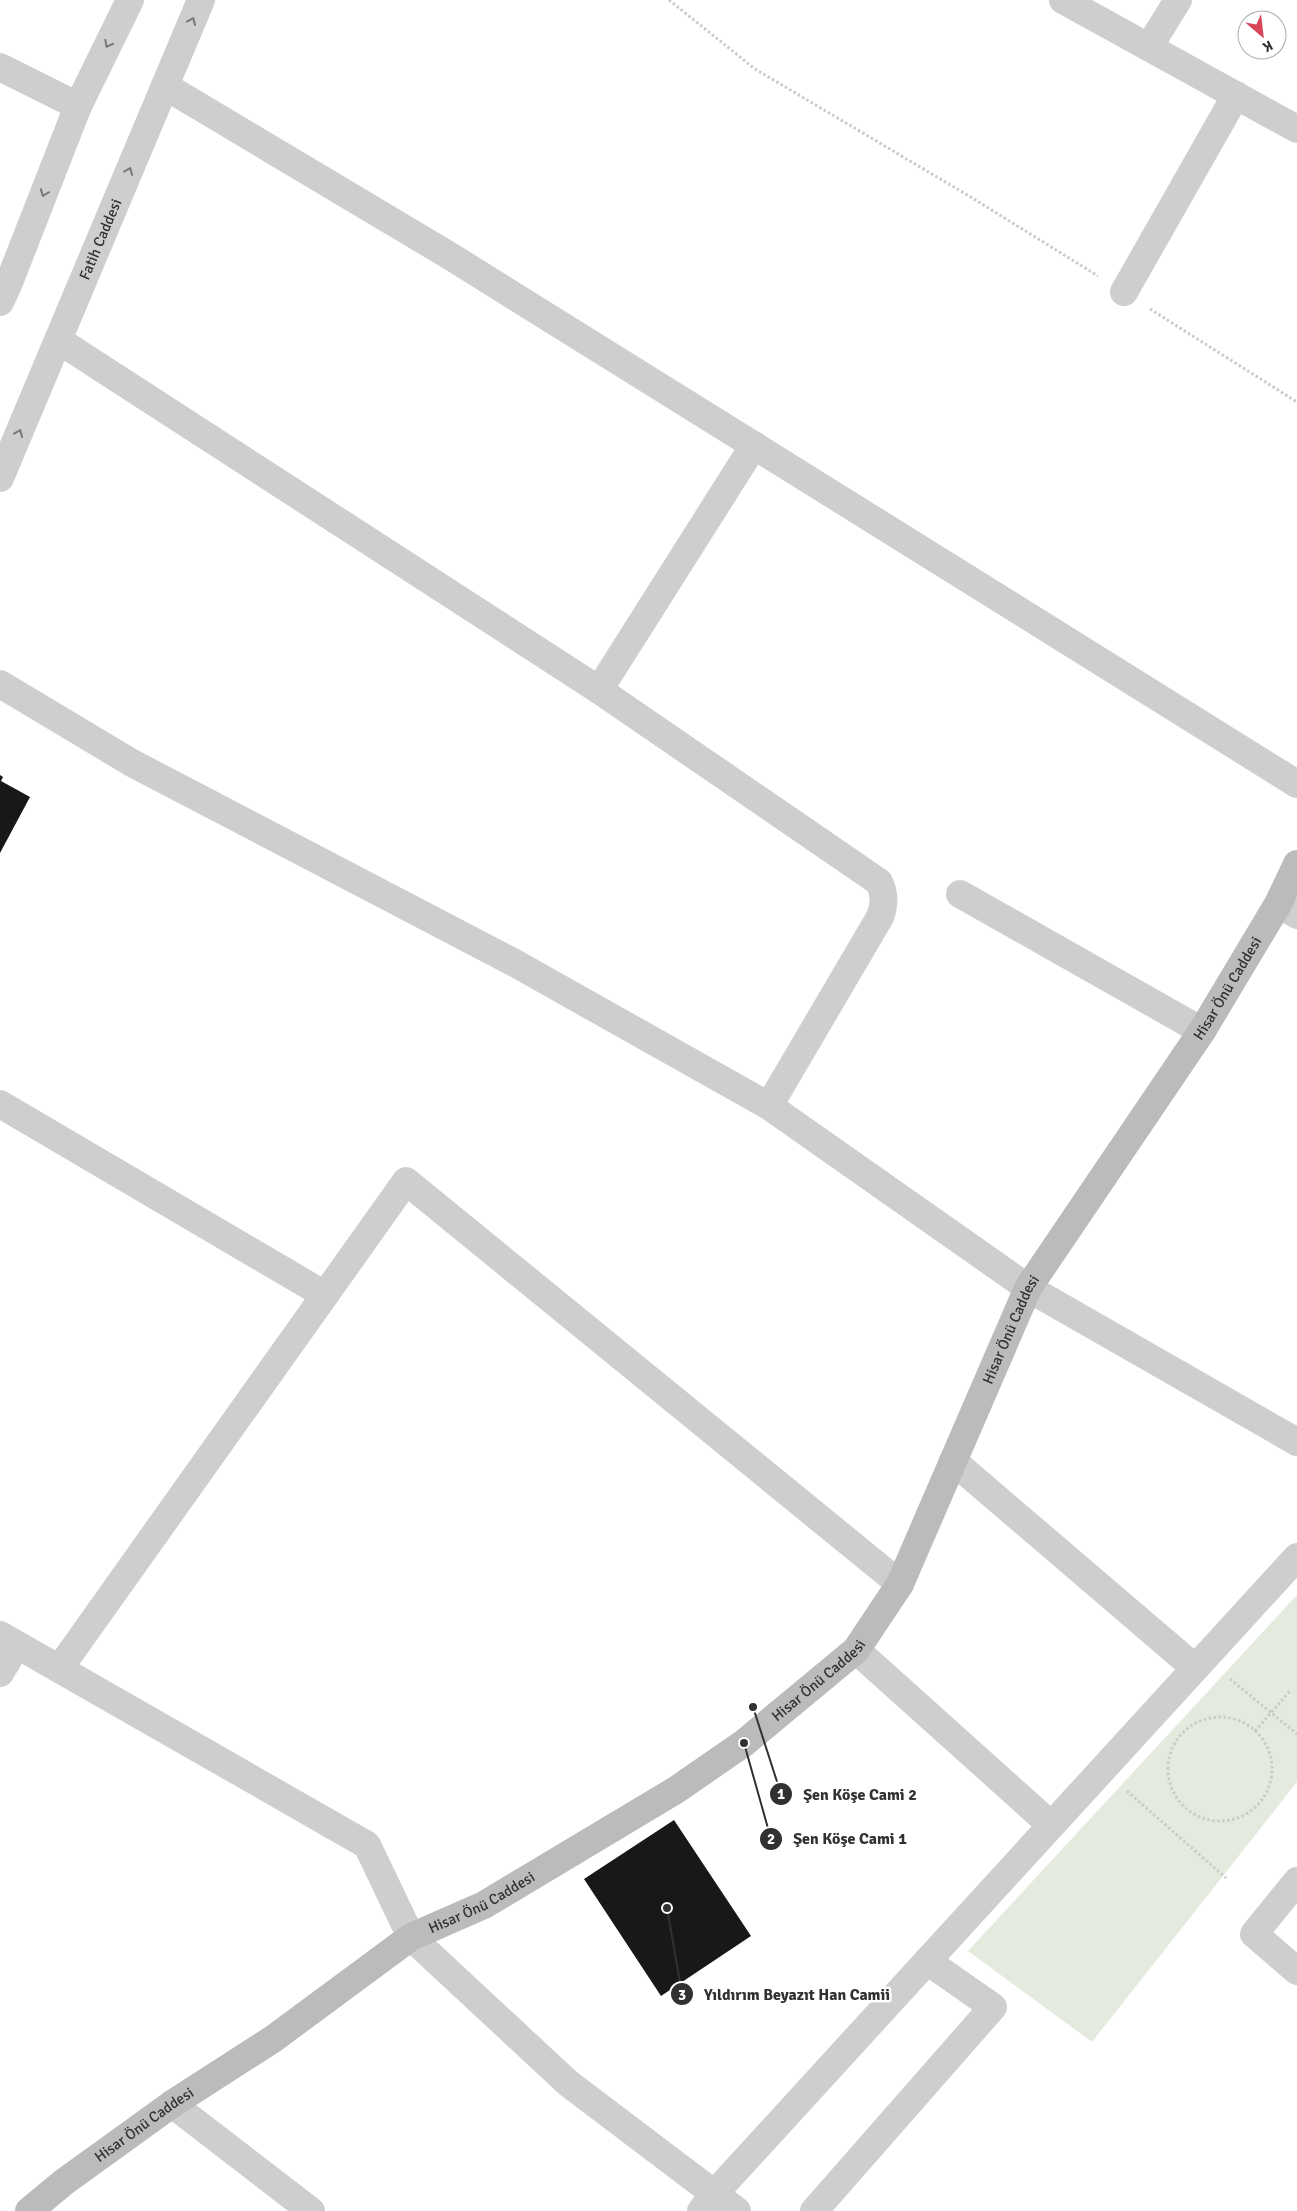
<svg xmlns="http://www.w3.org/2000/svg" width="1297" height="2211" viewBox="0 0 1297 2211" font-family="Signika,sans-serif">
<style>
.green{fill:#e5eade}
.building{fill:#181818}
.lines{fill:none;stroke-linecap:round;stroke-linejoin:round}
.path{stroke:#cbcbcb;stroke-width:3;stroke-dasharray:2.5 2.5;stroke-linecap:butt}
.street{stroke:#cecece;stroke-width:28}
.secondary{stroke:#bbb;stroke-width:28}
.oneway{stroke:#787878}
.labels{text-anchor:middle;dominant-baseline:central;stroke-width:5;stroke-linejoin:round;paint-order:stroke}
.street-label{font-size:15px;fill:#313131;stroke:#fff}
.leader{fill:none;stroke:#313131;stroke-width:2}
.callout-dot{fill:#313131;stroke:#fff;stroke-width:2}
.mark-label{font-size:15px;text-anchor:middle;font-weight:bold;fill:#fff}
.callout-label{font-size:16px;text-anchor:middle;font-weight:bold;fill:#313131;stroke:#fff;stroke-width:5;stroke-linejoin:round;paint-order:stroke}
</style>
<rect width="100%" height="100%" fill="#fff"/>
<path class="green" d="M 1297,1595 L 1297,1782 L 1092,2042 L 968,1951 Z"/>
<path class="building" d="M 0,775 L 3,777 L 1,781 L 30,797 L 0,853 Z
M 674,1820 L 751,1936 L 661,1996 L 584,1879 Z"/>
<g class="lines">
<path class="path" d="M 669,0 L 755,69 L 969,196 L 1098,276
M 1150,309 L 1297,402
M 1230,1679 L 1297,1734
M1168 1769a52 52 0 1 1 104 0a52 52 0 1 1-104 0Z
M 1255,1731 L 1290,1691
M 1127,1791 L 1226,1878"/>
<g class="street">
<path d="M 1063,0 L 1297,129"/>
<path d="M 1149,47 L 1178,0"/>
<path d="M 0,67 L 78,106"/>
<path d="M 165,86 L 450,256 L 1297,784"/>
<path d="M 1124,292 L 1236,95"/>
<path d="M 0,302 L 8,285 L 78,106 L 130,0"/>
<path d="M 58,340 L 599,690 L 879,882 C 885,894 885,904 880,917 L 769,1106"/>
<path id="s1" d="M 0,478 L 201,0"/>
<path d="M 0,684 L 132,763 L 511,961 L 769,1106 L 1028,1288 L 1297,1442"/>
<path d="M 599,690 L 754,445"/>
<path d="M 960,894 L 1202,1031"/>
<path d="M 1278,904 L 1297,915"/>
<path d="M 0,1104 L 325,1295"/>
<path d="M 953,1461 L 1195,1668"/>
<path d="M 0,1635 L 367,1845 L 411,1937 L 568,2083 L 737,2211"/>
<path d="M 856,1650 L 1051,1825"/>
<path d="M 59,1669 L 406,1181 L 900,1584"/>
<path d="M 0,1673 L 17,1645"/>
<path d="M 1297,1881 L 1254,1934 L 1297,1971"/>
<path d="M 172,2104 L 311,2211"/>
<path d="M 701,2211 L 715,2193 L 1297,1557"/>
<path d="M 814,2211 L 993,2007 L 927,1961"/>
</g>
<path class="secondary" id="s2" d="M 29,2211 L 64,2182 L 172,2104 L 273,2039 L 411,1937 L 484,1905 L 676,1790 L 744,1743 L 856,1650 L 900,1584 L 1028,1288 L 1202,1031 L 1278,904 L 1297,864"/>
</g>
<defs><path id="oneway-chevron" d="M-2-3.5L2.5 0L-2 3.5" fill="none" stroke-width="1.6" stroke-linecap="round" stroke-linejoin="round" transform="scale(1.25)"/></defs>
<g class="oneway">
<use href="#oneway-chevron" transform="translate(192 21) rotate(-67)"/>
<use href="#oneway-chevron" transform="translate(108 44) rotate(117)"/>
<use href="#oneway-chevron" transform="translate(129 171) rotate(-67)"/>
<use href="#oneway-chevron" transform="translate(44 193) rotate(111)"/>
<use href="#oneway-chevron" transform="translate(19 433) rotate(-67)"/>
</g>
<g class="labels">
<g class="street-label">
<text stroke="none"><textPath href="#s1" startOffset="259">Fatih Caddesi</textPath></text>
<text stroke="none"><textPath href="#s2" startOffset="1764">Hisar Önü Caddesi</textPath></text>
<text stroke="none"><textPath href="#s2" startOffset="1359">Hisar Önü Caddesi</textPath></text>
<text stroke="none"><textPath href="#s2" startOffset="954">Hisar Önü Caddesi</textPath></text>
<text stroke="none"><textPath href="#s2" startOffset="549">Hisar Önü Caddesi</textPath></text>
<text stroke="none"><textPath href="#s2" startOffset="144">Hisar Önü Caddesi</textPath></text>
</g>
</g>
<path class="leader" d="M753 1707L781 1794M744 1743L771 1839M667 1908L682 1994"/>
<g class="callout-dot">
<circle cx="753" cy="1707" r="5"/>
<circle cx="744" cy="1743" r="5"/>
<circle cx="667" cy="1908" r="5"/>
<circle cx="781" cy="1794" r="12"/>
<circle cx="771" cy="1839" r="12"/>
<circle cx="682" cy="1994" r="12"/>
</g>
<g class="mark-label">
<text x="781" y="1799">1</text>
<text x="771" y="1844">2</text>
<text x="682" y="2000">3</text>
</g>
<g class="callout-label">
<text x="860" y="1800">Şen Köşe Cami 2</text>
<text x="850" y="1844">Şen Köşe Cami 1</text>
<text x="797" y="2000">Yıldırım Beyazıt Han Camii</text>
</g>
<g transform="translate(1262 35) rotate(152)"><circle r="24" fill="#ffffff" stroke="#adadad"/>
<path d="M0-4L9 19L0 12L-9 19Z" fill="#d74558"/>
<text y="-8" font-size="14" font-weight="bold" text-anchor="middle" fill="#313131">K</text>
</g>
</svg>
